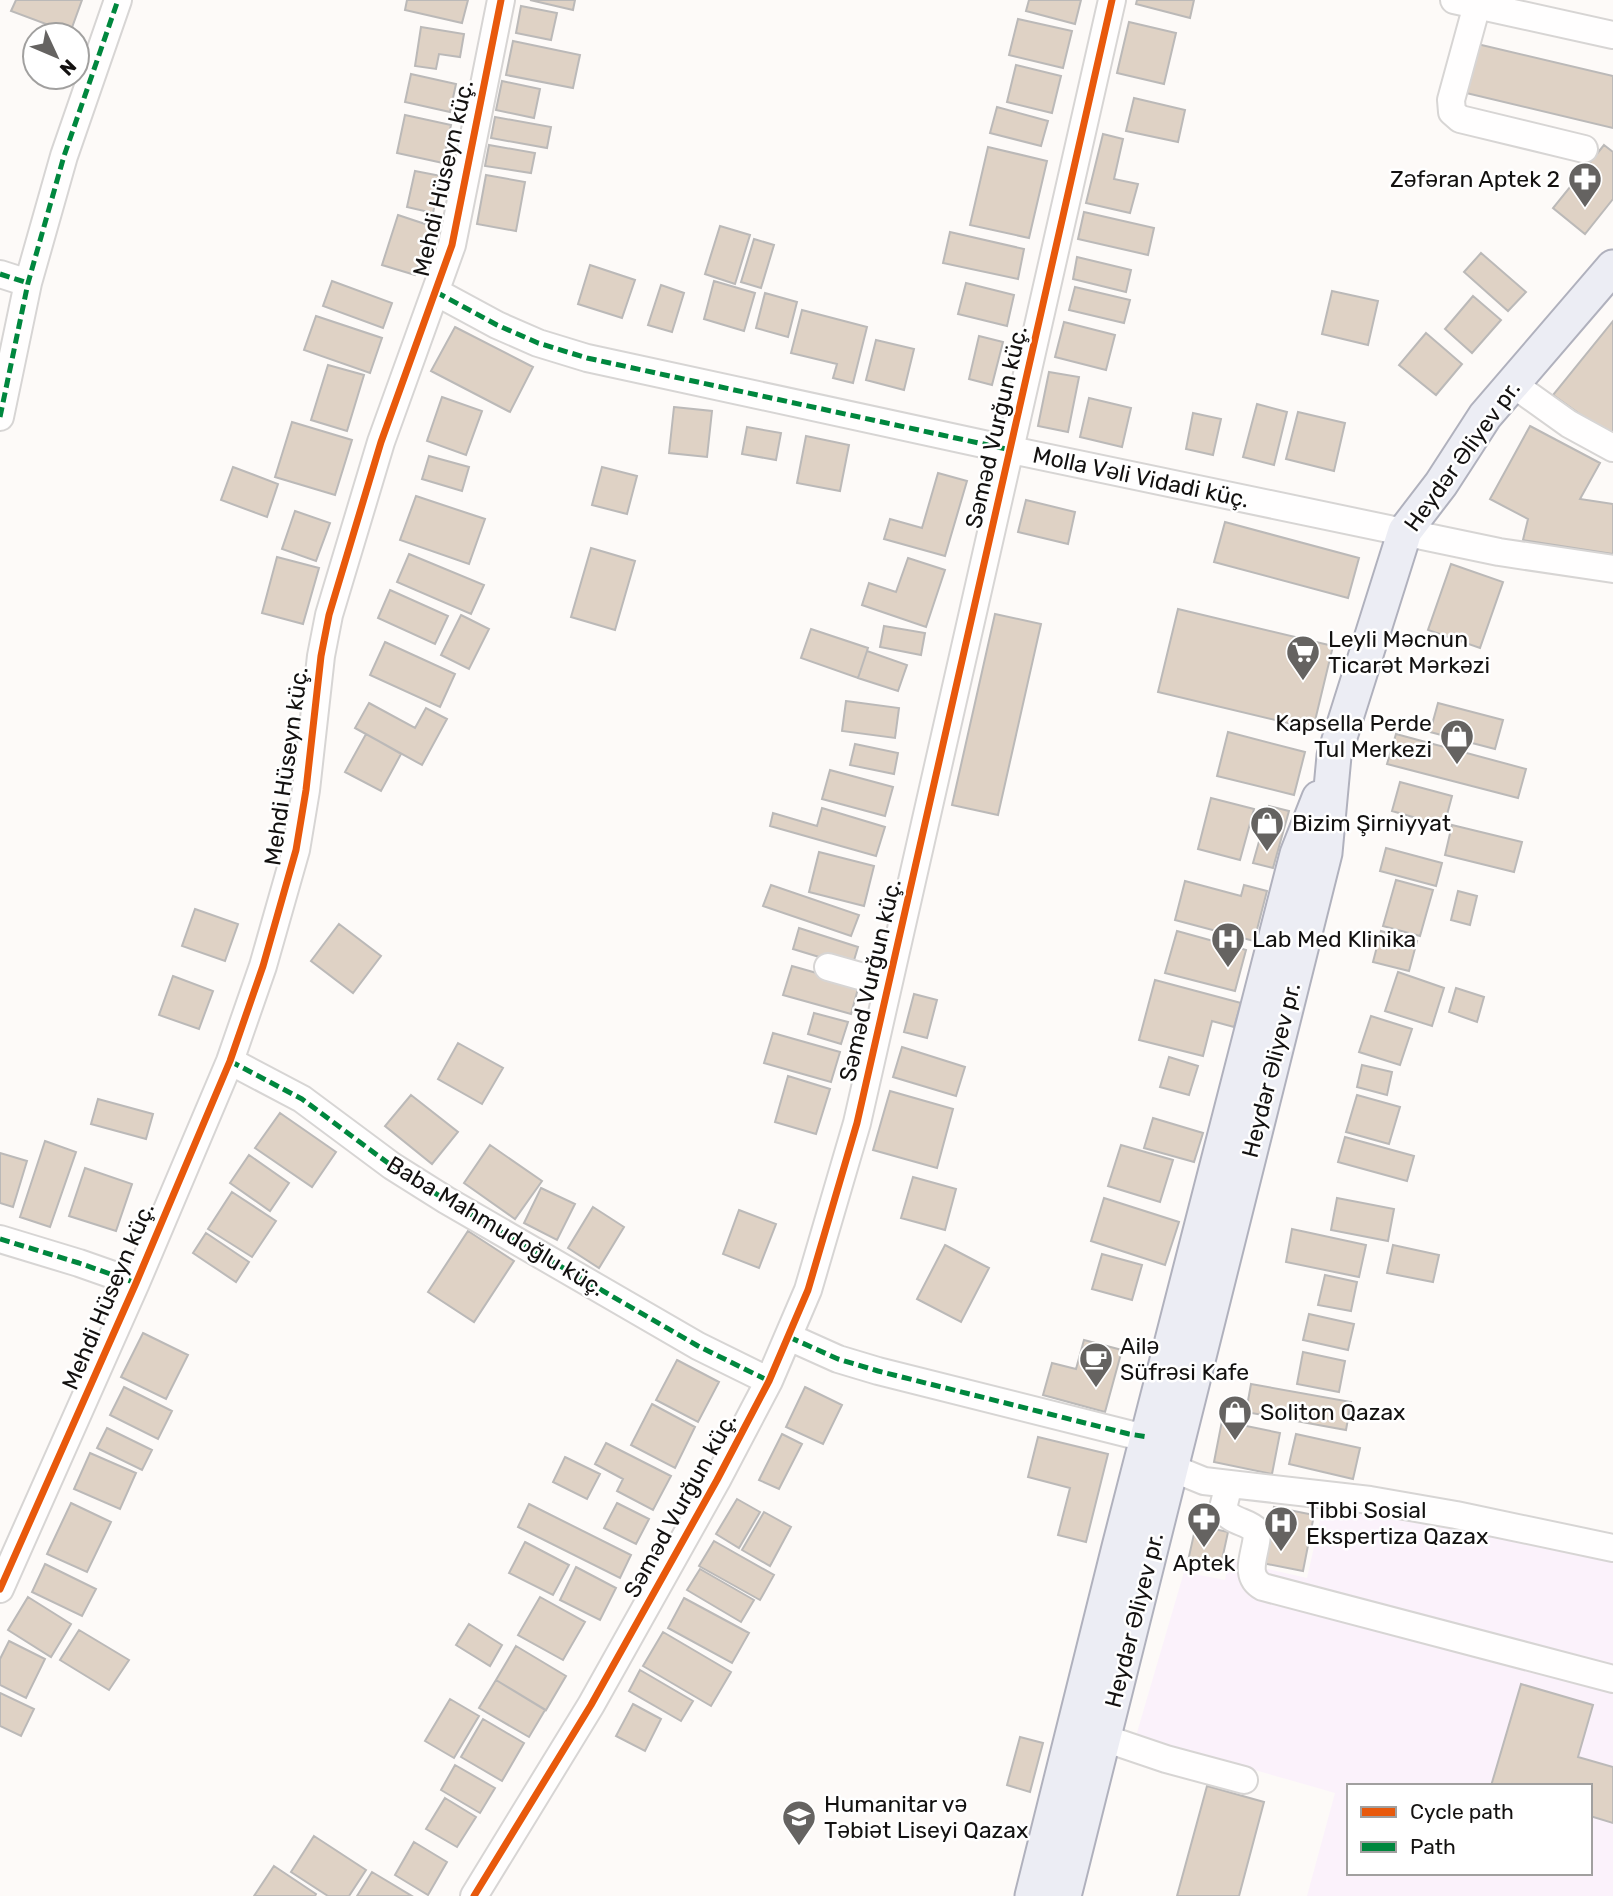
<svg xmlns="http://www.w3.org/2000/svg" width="1613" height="1896" viewBox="0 0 1613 1896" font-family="Rubik,sans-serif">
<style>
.medical{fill:#fbf2fb;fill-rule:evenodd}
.building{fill:#dfd2c5;stroke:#bbb9b8;stroke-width:2}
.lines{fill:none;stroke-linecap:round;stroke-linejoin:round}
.minor-casing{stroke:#d7d5d4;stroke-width:30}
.major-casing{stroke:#b0b1bd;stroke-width:37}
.minor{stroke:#fffefe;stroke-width:26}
.major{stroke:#ecedf4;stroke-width:33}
.quiet{stroke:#00873e;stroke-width:5;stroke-dasharray:10 5;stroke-linecap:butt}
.cycleway-casing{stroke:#fff;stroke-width:11}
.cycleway{stroke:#e8590c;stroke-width:7}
.labels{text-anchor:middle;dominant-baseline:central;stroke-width:5;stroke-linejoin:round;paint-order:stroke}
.street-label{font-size:23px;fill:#131110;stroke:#fff}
.poi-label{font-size:23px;fill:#131110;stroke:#fff;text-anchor:start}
</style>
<rect width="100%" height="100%" fill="#fdfaf8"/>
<path class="medical" d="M 1324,1503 L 1375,1511 L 1613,1562 L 1613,1896 L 1307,1896 L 1335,1793 L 1136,1736 L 1184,1572 L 1225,1580 L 1229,1560 L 1307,1578 ZM 1349,1786 L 1590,1786 L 1590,1873 L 1349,1873 Z"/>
<path class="building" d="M 16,0 L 82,0 L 70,33 L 11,11 Z
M 407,0 L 468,0 L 462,23 L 405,10 Z
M 530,0 L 575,0 L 573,10 Z
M 1029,0 L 1081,0 L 1075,24 L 1026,11 Z
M 1137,0 L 1194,0 L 1190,18 L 1136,4 Z
M 521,6 L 557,13 L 551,40 L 516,33 Z
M 1018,19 L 1072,31 L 1063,68 L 1009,55 Z
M 1129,22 L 1176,33 L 1164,84 L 1117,73 Z
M 421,27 L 464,34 L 460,57 L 439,54 L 436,69 L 415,66 Z
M 513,41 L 580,55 L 573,88 L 506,75 Z
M 1473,43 L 1613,76 L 1613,128 L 1462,92 Z
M 1016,65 L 1061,76 L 1052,113 L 1007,102 Z
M 411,74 L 456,84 L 450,112 L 405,102 Z
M 502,81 L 540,89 L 534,118 L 496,110 Z
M 1134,98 L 1185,110 L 1178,142 L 1126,131 Z
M 997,107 L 1048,121 L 1041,146 L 990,133 Z
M 405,115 L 451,125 L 443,163 L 397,153 Z
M 495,117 L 551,127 L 547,148 L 491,138 Z
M 1103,134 L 1123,139 L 1114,179 L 1138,184 L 1130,213 L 1086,203 Z
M 489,145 L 535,153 L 531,173 L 485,166 Z
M 1604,145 L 1613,152 L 1613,199 L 1585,234 L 1553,208 Z
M 988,147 L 1047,161 L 1029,238 L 970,225 Z
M 415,171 L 441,176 L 433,213 L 407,207 Z
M 486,175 L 525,182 L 516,231 L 477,224 Z
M 1084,212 L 1154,228 L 1148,255 L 1078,239 Z
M 398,215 L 431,226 L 415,275 L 382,265 Z
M 720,226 L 750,235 L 735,284 L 705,274 Z
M 950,232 L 1024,249 L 1018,279 L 943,263 Z
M 754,239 L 774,245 L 761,288 L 741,282 Z
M 1481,253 L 1526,292 L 1508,311 L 1464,272 Z
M 1077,257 L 1131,270 L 1126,292 L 1073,279 Z
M 590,265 L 635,280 L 622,318 L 578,304 Z
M 332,281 L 392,303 L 383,328 L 323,306 Z
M 714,281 L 755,293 L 744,331 L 704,319 Z
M 966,283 L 1014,295 L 1007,326 L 958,314 Z
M 661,285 L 684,293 L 672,332 L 648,325 Z
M 1075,287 L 1130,300 L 1124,323 L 1069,310 Z
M 1332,291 L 1378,301 L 1368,345 L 1322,334 Z
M 765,293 L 797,302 L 788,337 L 756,328 Z
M 1473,296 L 1501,320 L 1472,353 L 1445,329 Z
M 802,310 L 867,327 L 853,383 L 833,378 L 837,364 L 791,353 Z
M 316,316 L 382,338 L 370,373 L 304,350 Z
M 1613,321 L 1613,438 L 1553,395 Z
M 1064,322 L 1115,335 L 1106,370 L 1055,357 Z
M 455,327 L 533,367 L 510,412 L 431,371 Z
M 1426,333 L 1462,364 L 1436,395 L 1399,365 Z
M 979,336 L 1003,342 L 992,385 L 969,379 Z
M 876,340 L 914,349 L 904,390 L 866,380 Z
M 328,365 L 364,375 L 347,431 L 311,420 Z
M 1049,372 L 1079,377 L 1068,432 L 1038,426 Z
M 442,397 L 482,411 L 466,455 L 427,441 Z
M 1089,398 L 1131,408 L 1122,447 L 1080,437 Z
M 1257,404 L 1287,412 L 1274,465 L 1243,457 Z
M 674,407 L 712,411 L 707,457 L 669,453 Z
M 1298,412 L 1345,423 L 1334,471 L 1286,459 Z
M 1193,413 L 1221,419 L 1213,455 L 1186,449 Z
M 292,422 L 352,440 L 335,495 L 275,477 Z
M 1530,426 L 1600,463 L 1580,499 L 1613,504 L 1613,554 L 1523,540 L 1528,519 L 1490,499 Z
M 747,427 L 781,433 L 776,460 L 742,454 Z
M 806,436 L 849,445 L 840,491 L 797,483 Z
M 429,456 L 469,467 L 462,491 L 422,479 Z
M 233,467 L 278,484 L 267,517 L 221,500 Z
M 602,467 L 637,476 L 627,514 L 592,505 Z
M 938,473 L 967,481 L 945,556 L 884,539 L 890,519 L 922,528 Z
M 416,496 L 485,519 L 469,564 L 400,540 Z
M 1026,500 L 1075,512 L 1068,544 L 1018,532 Z
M 295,511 L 330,523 L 316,561 L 282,549 Z
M 1225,522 L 1359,558 L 1348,598 L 1214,562 Z
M 591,548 L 635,561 L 615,630 L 571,617 Z
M 409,554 L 484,585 L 471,614 L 397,582 Z
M 277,557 L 319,568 L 303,624 L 262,613 Z
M 908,558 L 945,570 L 926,627 L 862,605 L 869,583 L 896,592 Z
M 1451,564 L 1503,582 L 1480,648 L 1428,630 Z
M 390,590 L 448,616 L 435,644 L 378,618 Z
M 1178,609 L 1333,646 L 1313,729 L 1158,692 Z
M 995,614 L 1041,624 L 998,815 L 952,805 Z
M 461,615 L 489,629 L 469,669 L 441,655 Z
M 884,626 L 925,633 L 921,655 L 880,647 Z
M 811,629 L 868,648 L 858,678 L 801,658 Z
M 385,642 L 455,674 L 440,707 L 370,675 Z
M 867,651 L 907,665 L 898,691 L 858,678 Z
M 846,701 L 899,708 L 895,738 L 842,731 Z
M 369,703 L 415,728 L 426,708 L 447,719 L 422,765 L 355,728 Z
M 1438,703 L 1503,720 L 1495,749 L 1430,732 Z
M 1228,732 L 1305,752 L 1294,795 L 1217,776 Z
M 366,734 L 401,754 L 381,791 L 345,772 Z
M 1396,734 L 1526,769 L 1518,798 L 1387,764 Z
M 855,744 L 898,753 L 894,774 L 850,765 Z
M 830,770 L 893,787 L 885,816 L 822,799 Z
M 1400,782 L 1452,796 L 1444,826 L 1392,811 Z
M 1211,798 L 1254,809 L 1240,860 L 1198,849 Z
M 1269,806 L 1289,811 L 1273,868 L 1253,863 Z
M 822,808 L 885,827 L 876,856 L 770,826 L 773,813 L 817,826 Z
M 1452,825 L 1522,842 L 1514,872 L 1445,855 Z
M 1386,848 L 1442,863 L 1436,886 L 1380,871 Z
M 819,852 L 874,866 L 864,906 L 809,892 Z
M 1396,880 L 1433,890 L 1420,936 L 1383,926 Z
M 1185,881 L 1241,896 L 1244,885 L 1267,891 L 1254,941 L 1175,920 Z
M 771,885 L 859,915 L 851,936 L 763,906 Z
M 1458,891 L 1477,896 L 1470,925 L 1451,920 Z
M 195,909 L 238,924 L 225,961 L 182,946 Z
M 339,924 L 381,956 L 353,993 L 311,961 Z
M 799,928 L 858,947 L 852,967 L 793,949 Z
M 1177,931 L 1246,950 L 1235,991 L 1165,973 Z
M 1381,931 L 1417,941 L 1409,971 L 1373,962 Z
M 792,966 L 859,985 L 851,1014 L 783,995 Z
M 1398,972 L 1444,988 L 1432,1026 L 1385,1011 Z
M 173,976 L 213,991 L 199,1029 L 159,1015 Z
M 1155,980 L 1241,1003 L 1234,1027 L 1212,1021 L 1203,1056 L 1139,1040 Z
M 1456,988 L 1484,997 L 1477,1022 L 1449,1012 Z
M 914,994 L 937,1000 L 927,1038 L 904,1032 Z
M 814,1013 L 848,1022 L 841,1044 L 808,1034 Z
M 1371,1016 L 1412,1029 L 1400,1065 L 1359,1052 Z
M 773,1033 L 840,1052 L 831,1082 L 764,1063 Z
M 458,1043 L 503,1068 L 482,1104 L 438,1079 Z
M 902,1047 L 965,1067 L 956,1096 L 893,1077 Z
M 1169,1057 L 1198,1066 L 1189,1095 L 1160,1087 Z
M 1362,1065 L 1392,1072 L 1387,1095 L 1357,1087 Z
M 788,1076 L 830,1089 L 816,1134 L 775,1122 Z
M 890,1091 L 953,1109 L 937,1168 L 873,1150 Z
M 411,1095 L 458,1132 L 432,1164 L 385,1126 Z
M 1357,1095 L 1400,1107 L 1389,1144 L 1346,1132 Z
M 98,1099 L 153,1114 L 146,1139 L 91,1124 Z
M 280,1113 L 336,1152 L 312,1187 L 255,1148 Z
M 1153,1118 L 1203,1133 L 1194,1162 L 1144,1148 Z
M 1345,1137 L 1414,1156 L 1407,1181 L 1338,1162 Z
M 45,1141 L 76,1152 L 50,1227 L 20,1217 Z
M 490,1145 L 542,1181 L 515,1219 L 464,1183 Z
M 1121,1145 L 1173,1160 L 1160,1202 L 1108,1186 Z
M 0,1153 L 27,1161 L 13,1207 L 0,1203 Z
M 249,1155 L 289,1183 L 270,1211 L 230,1183 Z
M 85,1168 L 132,1184 L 116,1231 L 69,1216 Z
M 913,1177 L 956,1189 L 945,1230 L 901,1218 Z
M 541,1188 L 575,1204 L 557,1240 L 524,1223 Z
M 232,1192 L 276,1221 L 252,1257 L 208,1229 Z
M 1104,1198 L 1179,1222 L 1165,1265 L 1091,1241 Z
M 1337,1198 L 1394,1209 L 1388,1241 L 1331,1230 Z
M 593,1207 L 624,1227 L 599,1268 L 568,1248 Z
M 739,1210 L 776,1224 L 759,1268 L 723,1254 Z
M 1292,1229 L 1366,1245 L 1359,1277 L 1286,1262 Z
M 468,1231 L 514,1261 L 474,1322 L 428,1292 Z
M 206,1233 L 249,1262 L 236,1282 L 193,1253 Z
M 945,1245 L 989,1268 L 961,1322 L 917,1299 Z
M 1393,1245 L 1439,1255 L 1433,1282 L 1387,1273 Z
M 1102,1254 L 1142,1265 L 1132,1300 L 1092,1289 Z
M 1325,1275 L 1357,1282 L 1351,1311 L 1318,1305 Z
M 1309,1314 L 1354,1324 L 1348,1350 L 1303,1340 Z
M 143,1333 L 188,1355 L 166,1399 L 121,1377 Z
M 1084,1340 L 1122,1350 L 1105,1412 L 1043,1395 L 1052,1363 L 1076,1369 Z
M 1303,1352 L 1345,1361 L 1339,1392 L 1297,1384 Z
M 677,1360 L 719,1382 L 698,1422 L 656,1400 Z
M 1251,1384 L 1351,1402 L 1346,1430 L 1246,1412 Z
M 124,1387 L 172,1411 L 158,1439 L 110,1415 Z
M 805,1387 L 842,1405 L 823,1444 L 786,1427 Z
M 652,1404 L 695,1427 L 675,1468 L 631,1445 Z
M 1222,1421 L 1280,1433 L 1272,1474 L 1214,1462 Z
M 107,1428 L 152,1450 L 142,1470 L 97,1448 Z
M 782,1434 L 802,1444 L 779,1489 L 759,1480 Z
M 1296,1434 L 1360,1448 L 1353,1479 L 1289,1464 Z
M 1038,1437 L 1108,1454 L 1086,1542 L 1058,1535 L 1070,1488 L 1028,1477 Z
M 606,1443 L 671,1476 L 653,1510 L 617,1491 L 623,1479 L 595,1464 Z
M 90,1453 L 136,1473 L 120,1509 L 74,1489 Z
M 565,1457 L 600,1474 L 587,1499 L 553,1482 Z
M 737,1499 L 760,1512 L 739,1548 L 716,1534 Z
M 71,1503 L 111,1522 L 87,1572 L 47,1554 Z
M 617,1503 L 649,1519 L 636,1544 L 604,1528 Z
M 529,1504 L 631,1555 L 620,1578 L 518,1527 Z
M 1274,1507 L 1314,1515 L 1303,1571 L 1262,1563 Z
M 764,1512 L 791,1527 L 770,1566 L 742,1550 Z
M 1196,1525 L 1228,1532 L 1220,1569 L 1188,1561 Z
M 714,1541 L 774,1575 L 760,1600 L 699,1566 Z
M 525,1542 L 569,1565 L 553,1595 L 509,1573 Z
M 45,1564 L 96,1589 L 82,1616 L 32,1592 Z
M 576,1567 L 616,1588 L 600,1620 L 560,1600 Z
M 700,1569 L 754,1600 L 741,1622 L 687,1590 Z
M 28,1597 L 71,1624 L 51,1657 L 8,1630 Z
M 540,1597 L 585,1622 L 563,1660 L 518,1635 Z
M 684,1598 L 749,1633 L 732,1663 L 668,1628 Z
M 469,1624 L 502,1645 L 490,1666 L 456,1645 Z
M 79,1630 L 129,1660 L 109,1690 L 60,1660 Z
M 663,1632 L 731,1672 L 711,1706 L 643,1666 Z
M 9,1641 L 45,1659 L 26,1698 L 0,1685 L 0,1659 Z
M 516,1646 L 566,1676 L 546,1710 L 496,1680 Z
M 640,1670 L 693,1701 L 681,1721 L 629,1691 Z
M 496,1680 L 545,1710 L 529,1737 L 479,1708 Z
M 1521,1684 L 1593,1705 L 1578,1757 L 1613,1767 L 1613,1823 L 1590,1816 L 1590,1786 L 1491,1786 Z
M 0,1693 L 34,1709 L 21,1736 L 0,1726 Z
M 450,1699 L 479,1716 L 454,1758 L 425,1741 Z
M 633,1704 L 661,1719 L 645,1751 L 616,1736 Z
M 483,1719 L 524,1743 L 502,1781 L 461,1757 Z
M 1020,1737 L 1043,1743 L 1030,1792 L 1007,1785 Z
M 455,1765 L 495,1788 L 480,1813 L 441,1790 Z
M 1207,1786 L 1264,1802 L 1239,1896 L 1177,1896 Z
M 445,1798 L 476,1817 L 457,1847 L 426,1829 Z
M 314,1836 L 366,1870 L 349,1896 L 328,1896 L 291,1872 Z
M 414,1842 L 447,1862 L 428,1895 L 395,1875 Z
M 274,1866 L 316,1894 L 315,1896 L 254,1896 Z
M 372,1872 L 412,1896 L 357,1896 Z"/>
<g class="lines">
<g class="minor-casing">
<path id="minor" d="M 1454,0 L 1613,35
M 1477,5 L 1451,100 L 1452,112 L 1460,119 L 1584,149
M 0,274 L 28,283
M 436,292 L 497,325 L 538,343 L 587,358 L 1011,450 L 1499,552 L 1613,569
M 1513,384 L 1569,424 L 1613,448
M 0,417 L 28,283 L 64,156 L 118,0
M 828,967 L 888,984
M 230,1061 L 302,1099 L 392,1166 L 446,1200 L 698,1346 L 769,1381
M 0,1239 L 79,1263 L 136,1283
M 789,1337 L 838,1359 L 878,1371 L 1129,1434 L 1148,1437
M 1172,1468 L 1204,1481 L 1370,1500 L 1456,1515 L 1613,1548
M 1229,1484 L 1223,1508 C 1231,1523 1246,1520 1257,1531 C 1258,1551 1241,1575 1263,1587 L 1613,1679
M 0,1589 L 136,1283 L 230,1061 L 263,966 L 296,850 L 306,790 L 321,656 L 329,615 L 381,442 L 452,245 L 501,0
M 1104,1738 L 1166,1759 L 1244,1780
M 474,1896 L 591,1705 L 717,1480 L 769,1381 L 808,1290 L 857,1123 L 1112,0"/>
</g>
<g class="major-casing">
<path id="major" d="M 1032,1896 L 1119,1547 L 1297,854 L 1319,798
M 1064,1896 L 1325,853 L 1334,756 L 1405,531 L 1441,484 L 1485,416 L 1613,267"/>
</g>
<use href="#minor" class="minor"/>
<use href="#major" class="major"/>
<path class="quiet" d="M 0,274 L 28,283
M 436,292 L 497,325 L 538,343 L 587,358 L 1011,450
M 0,417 L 28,283 L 64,156 L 118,0
M 230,1061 L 302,1099 L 392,1166 L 446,1200 L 698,1346 L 769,1381
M 0,1239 L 79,1263 L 136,1283
M 789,1337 L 838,1359 L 878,1371 L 1129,1434 L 1148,1437"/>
<g class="cycleway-casing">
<path id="cycleway" d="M 0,1589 L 136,1283 L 230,1061 L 263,966 L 296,850 L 306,790 L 321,656 L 329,615 L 381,442 L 452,245 L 501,0
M 474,1896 L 591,1705 L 717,1480 L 769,1381 L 808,1290 L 857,1123 L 1112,0"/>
</g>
<use href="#cycleway" class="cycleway"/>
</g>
<defs>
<g id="pharmacy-pin" transform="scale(1.75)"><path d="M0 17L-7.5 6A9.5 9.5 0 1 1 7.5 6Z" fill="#656361" stroke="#fff"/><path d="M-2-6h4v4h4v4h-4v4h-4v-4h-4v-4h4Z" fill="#fff"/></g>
<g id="supermarket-pin" transform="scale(1.75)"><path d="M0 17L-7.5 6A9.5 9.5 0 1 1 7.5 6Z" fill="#656361" stroke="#fff"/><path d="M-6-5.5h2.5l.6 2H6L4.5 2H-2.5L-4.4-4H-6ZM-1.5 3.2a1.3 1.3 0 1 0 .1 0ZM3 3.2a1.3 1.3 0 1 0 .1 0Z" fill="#fff"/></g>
<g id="shop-pin" transform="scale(1.75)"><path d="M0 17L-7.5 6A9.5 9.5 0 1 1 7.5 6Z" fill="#656361" stroke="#fff"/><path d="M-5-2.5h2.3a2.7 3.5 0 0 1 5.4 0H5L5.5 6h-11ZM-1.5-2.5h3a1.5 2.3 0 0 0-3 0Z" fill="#fff"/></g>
<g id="hospital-pin" transform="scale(1.75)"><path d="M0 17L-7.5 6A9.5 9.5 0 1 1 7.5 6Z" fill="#656361" stroke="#fff"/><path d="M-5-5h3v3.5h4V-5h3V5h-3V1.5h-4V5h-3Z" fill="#fff"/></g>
<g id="cafe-pin" transform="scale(1.75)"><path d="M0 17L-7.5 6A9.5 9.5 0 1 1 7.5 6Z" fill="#656361" stroke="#fff"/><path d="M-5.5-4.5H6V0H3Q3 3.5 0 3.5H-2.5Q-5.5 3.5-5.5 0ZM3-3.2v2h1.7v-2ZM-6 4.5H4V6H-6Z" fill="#fff"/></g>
<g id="school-pin" transform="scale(1.75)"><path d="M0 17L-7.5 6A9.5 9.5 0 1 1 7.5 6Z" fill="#656361" stroke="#fff"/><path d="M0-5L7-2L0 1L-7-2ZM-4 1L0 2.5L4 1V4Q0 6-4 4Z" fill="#fff"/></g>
</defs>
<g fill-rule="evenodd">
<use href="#pharmacy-pin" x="1585" y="179"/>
<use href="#supermarket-pin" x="1303" y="652"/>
<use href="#shop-pin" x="1457" y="736"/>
<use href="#shop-pin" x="1267" y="823"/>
<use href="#hospital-pin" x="1228" y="939"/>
<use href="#cafe-pin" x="1096" y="1359"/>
<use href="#shop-pin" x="1235" y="1412"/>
<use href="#pharmacy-pin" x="1204" y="1519"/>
<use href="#hospital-pin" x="1281" y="1523"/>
<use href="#school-pin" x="799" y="1817"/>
</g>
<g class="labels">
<g class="street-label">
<text transform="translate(443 178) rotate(-77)">Mehdi Hüseyn küç.</text>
<text transform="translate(996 427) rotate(-77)">Səməd Vurğun küç.</text>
<text transform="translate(1462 456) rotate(-54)">Heydər Əliyev pr.</text>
<text transform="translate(1141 477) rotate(12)">Molla Vəli Vidadi küç.</text>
<text transform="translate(286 766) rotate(-82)">Mehdi Hüseyn küç.</text>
<text transform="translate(870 980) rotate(-77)">Səməd Vurğun küç.</text>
<text transform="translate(1271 1070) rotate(-76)">Heydər Əliyev pr.</text>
<text transform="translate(496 1226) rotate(31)">Baba Mahmudoğlu küç.</text>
<text transform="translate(108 1296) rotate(-67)">Mehdi Hüseyn küç.</text>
<text transform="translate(680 1505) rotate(-61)">Səməd Vurğun küç.</text>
<text transform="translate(1134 1620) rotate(-76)">Heydər Əliyev pr.</text>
</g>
<g class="poi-label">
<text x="1560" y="179" text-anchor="end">Zəfəran Aptek 2</text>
<text x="1328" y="639">Leyli Məcnun<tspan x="1328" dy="26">Ticarət Mərkəzi</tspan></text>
<text x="1432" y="723" text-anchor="end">Kapsella Perde<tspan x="1432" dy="26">Tul Merkezi</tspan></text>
<text x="1292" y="823">Bizim Şirniyyat</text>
<text x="1252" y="939">Lab Med Klinika</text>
<text x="1120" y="1346">Ailə<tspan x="1120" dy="26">Süfrəsi Kafe</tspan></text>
<text x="1260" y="1412">Soliton Qazax</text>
<text x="1306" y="1510">Tibbi Sosial<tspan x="1306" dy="26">Ekspertiza Qazax</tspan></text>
<text x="1204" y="1563" text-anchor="middle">Aptek</text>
<text x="824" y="1804">Humanitar və<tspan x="824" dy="26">Təbiət Liseyi Qazax</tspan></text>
</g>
</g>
<rect x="1347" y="1784" width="245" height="91" fill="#ffffff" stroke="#a1a09f" stroke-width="2"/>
<rect x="1361" y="1807" width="35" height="10" fill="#e8590c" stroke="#a1a09f" stroke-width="2"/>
<text x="1410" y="1819" font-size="21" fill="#131110">Cycle path</text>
<rect x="1361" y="1842" width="35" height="10" fill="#00873e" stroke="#a1a09f" stroke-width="2"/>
<text x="1410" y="1854" font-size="21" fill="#131110">Path</text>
<g transform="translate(56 56) rotate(134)"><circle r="33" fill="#ffffff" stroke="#a1a09f" stroke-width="2"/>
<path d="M0-5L12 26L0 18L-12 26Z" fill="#656361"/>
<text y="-10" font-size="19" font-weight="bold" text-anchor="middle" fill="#131110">N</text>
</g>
</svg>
